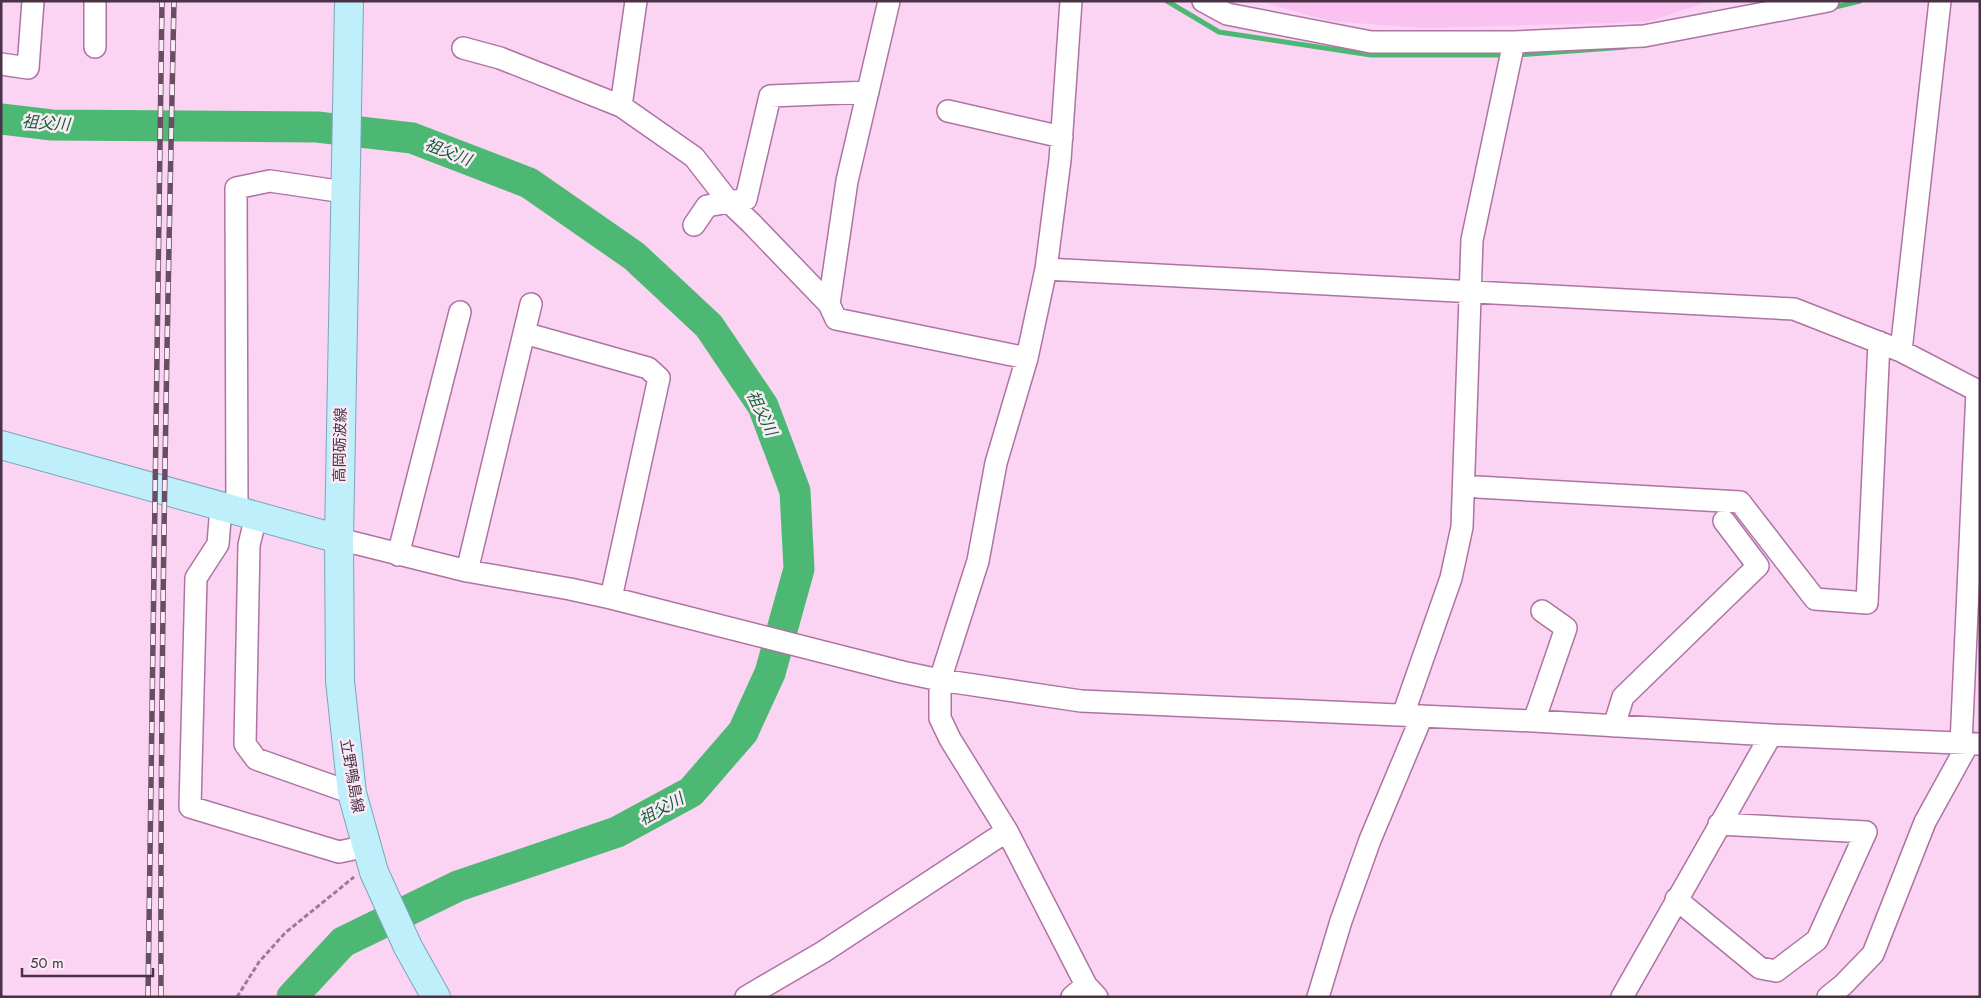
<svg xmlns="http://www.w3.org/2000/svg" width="1981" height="998" viewBox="0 0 1981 998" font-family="Jost,'Noto Sans JP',sans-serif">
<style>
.built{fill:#fac2f0}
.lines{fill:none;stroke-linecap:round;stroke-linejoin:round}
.stream{stroke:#4db874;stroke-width:5}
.river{stroke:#4db874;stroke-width:31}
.minor-casing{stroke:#ae73a4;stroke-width:24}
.major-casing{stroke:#7ba6b9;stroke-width:30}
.path{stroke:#9b7b95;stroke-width:3;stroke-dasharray:5 2.5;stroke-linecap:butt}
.minor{stroke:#fff;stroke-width:21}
.major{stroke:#bfeffa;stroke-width:28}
.rail-casing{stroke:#6a4d64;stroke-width:5.5}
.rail{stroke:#f8ebf5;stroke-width:4;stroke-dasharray:11;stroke-linecap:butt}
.labels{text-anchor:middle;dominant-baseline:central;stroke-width:5;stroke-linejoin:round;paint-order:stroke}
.street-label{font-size:15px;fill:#4b3146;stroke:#f8ebf5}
.water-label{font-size:16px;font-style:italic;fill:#105e32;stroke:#f8ebf5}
</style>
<rect width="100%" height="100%" fill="#fbd4f3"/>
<path class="built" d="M 1260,1 L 1711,1 L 1647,22 L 1423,28 L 1329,21 Z"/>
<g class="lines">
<path class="stream" d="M 1167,1 L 1219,32 L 1371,55 L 1506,55
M 1831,8 L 1860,1
M 1517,55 L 1626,47"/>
<path class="river" d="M 1,119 L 52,125 L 317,127 L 412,138 L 529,183 L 634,256 L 709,326 L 763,406 L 795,491 L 799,569 L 770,673 L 743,732 L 691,792 L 617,832 L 458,886 L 343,942 L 292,997"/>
<g class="minor-casing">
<path id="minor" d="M 636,1 L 621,106 L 694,157 L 729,202 L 751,223 L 829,304 L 836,319 L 1027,358
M 1203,1 L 1227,14 L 1371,42 L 1514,42 L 1644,36 L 1828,1
M 95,47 L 95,1
M 463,48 L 500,58 L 621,106
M 1,64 L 28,68 L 33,1
M 948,111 L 1062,137
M 694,225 L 707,206 L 746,199 L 770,96 L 868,92
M 1046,269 L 1794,309 L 1901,351 L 1980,392
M 829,304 L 847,181 L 889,1
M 524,333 L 648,368 L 659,378 L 611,598
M 1901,351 L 1940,1
M 1477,487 L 1740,502 L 1815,599 L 1867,603 L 1879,342
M 221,507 L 218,544 L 196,578 L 190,807 L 339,852 L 367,846
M 237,511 L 236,188 L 270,181 L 344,192
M 256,516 L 249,545 L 245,744 L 256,759 L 352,793
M 339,539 L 467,571 L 570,589 L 611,598 L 902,672 L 940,680 L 978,561 L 996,463 L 1027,358 L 1046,269 L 1060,160 L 1071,1
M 398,555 L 460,312
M 467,571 L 531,304
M 1403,715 L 1451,578 L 1462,527 L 1472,240 L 1514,42
M 1534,721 L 1566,628 L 1542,611
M 1614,726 L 1623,697 L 1758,566 L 1724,521
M 1961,744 L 1977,391
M 1676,899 L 1760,968 L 1776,971 L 1817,940 L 1866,832 L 1719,824
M 746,997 L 823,952 L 1007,831
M 1072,997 L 1086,985
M 1097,997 L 1086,985 L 1007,831 L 950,739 L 940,718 L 940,680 L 1081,701 L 1534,721 L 1771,735 L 1980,744
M 1318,997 L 1341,921 L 1370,840 L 1422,716
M 1622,997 L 1771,735
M 1828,997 L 1843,985 L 1873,954 L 1925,822 L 1968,744"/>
</g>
<g class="major-casing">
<path id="major" d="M 349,1 L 339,539 L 340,681 L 352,793 L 374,872 L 408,947 L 436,997
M 1,445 L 339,539"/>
</g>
<path class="path" d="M 237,997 L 259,962 L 285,933 L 354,877"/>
<use href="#minor" class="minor"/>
<use href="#major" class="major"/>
<g class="rail-casing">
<path id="rail" d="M 148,997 L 162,1
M 161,997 C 160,665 167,333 174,1"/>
</g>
<use href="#rail" class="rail"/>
</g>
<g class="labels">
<g class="street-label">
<text transform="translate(340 445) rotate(-89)">高岡砺波線</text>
<text transform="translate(352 776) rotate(80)">立野鴨島線</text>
</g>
<g class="water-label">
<text transform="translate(46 123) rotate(4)">祖父川</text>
<text transform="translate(448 152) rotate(21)">祖父川</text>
<text transform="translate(762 413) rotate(64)">祖父川</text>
<text transform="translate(661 809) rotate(-29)">祖父川</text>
</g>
</g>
<rect width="1981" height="998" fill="none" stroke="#4b3146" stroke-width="5"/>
<path d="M22 968v8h131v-8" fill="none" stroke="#4b3146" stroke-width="2.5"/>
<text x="30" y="968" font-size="15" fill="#4b3146" stroke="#f8ebf5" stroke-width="4" paint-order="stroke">50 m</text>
</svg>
